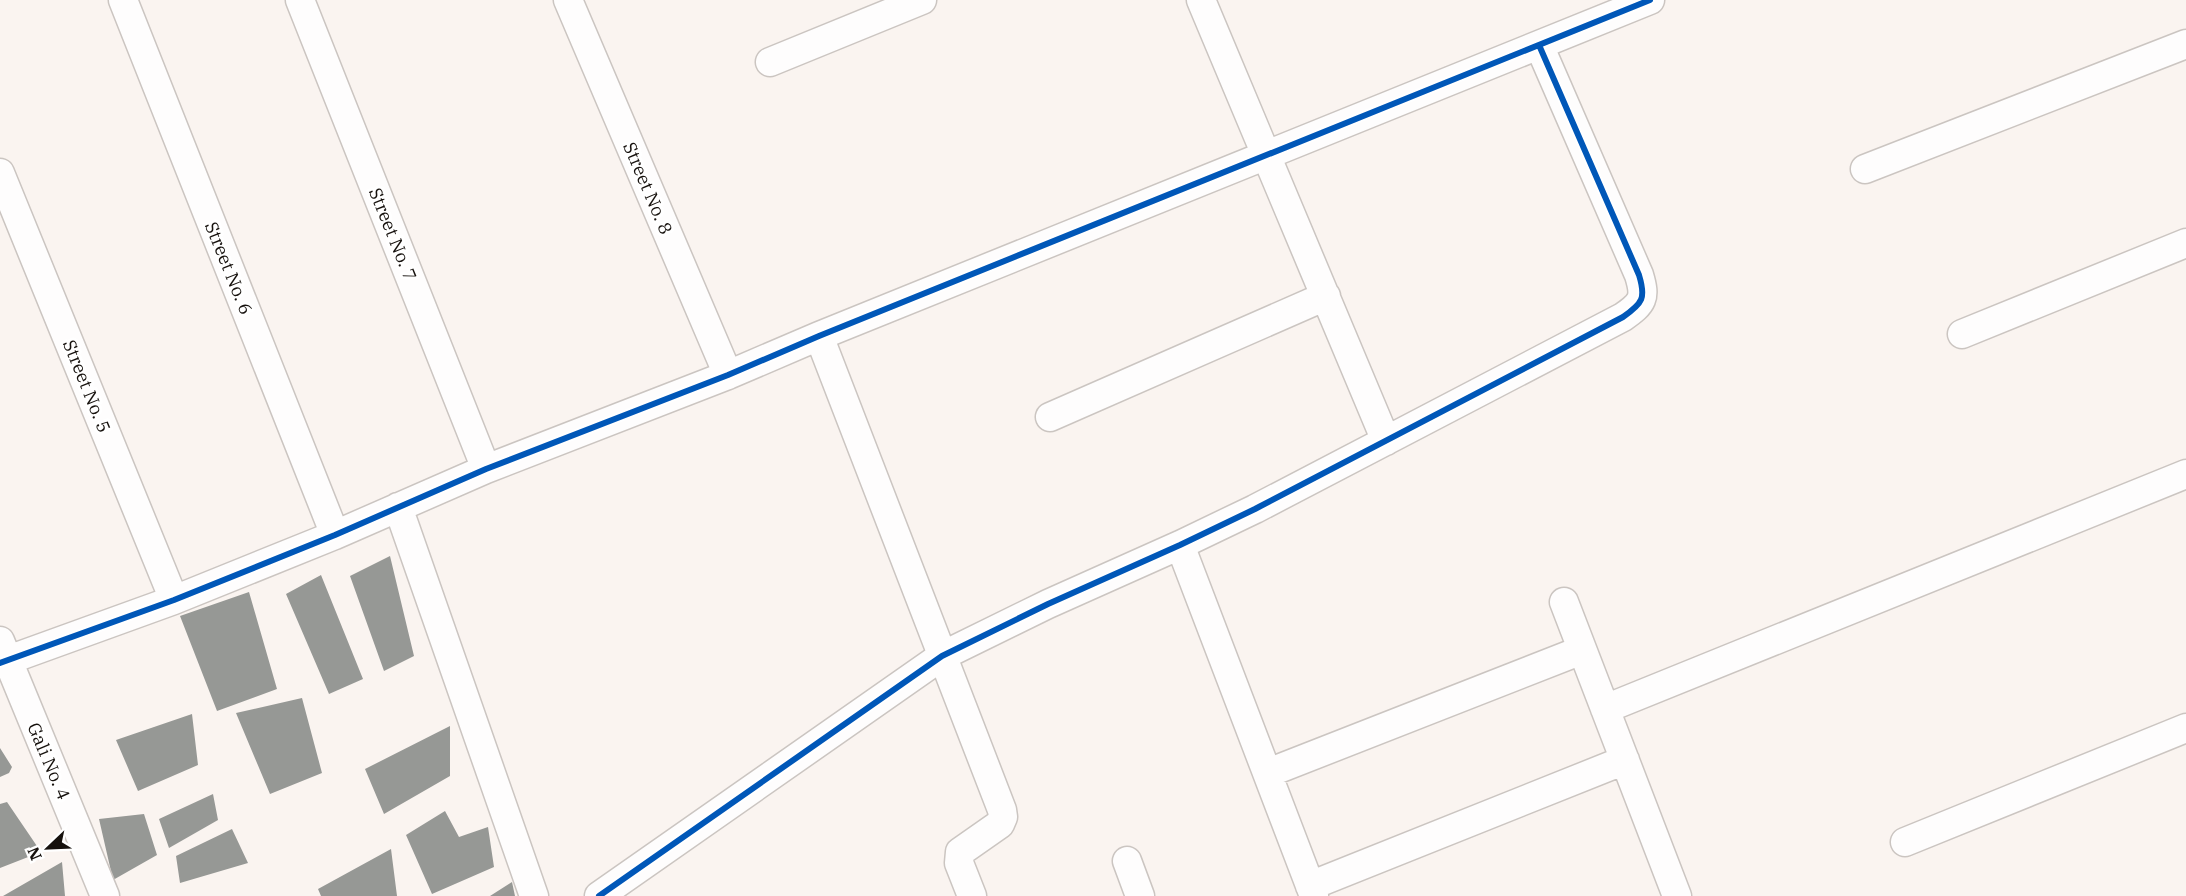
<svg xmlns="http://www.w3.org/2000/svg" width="2186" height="896" viewBox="0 0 2186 896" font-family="'IBM Plex Serif',serif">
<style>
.building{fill:#969895}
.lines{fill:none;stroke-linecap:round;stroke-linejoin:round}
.street-casing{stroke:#cbc5c1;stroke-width:31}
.street{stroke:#fefdfd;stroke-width:28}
.cycleway-casing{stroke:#fff;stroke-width:10}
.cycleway{stroke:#0057b8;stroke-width:6}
.labels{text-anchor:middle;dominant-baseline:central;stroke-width:6;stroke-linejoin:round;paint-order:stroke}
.street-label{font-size:18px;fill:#16110d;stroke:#fff}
</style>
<rect width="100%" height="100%" fill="#faf4f0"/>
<path class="building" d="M 390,556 L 414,656 L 384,671 L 350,576 Z
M 321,575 L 363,679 L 329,694 L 286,594 Z
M 249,592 L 277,689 L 217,711 L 180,616 Z
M 302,698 L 322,773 L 270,794 L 236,713 Z
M 192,714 L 198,765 L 138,791 L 116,740 Z
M 450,726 L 450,776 L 384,814 L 365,769 Z
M 0,748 L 12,767 L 9,773 L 0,777 Z
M 213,794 L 218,820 L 169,848 L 159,819 Z
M 7,802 L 41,852 L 0,868 L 0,804 Z
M 445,811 L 459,837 L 488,827 L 494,867 L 432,894 L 406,835 Z
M 144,814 L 157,855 L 113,880 L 99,819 Z
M 232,829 L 248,863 L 180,883 L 176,856 Z
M 391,849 L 397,896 L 321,896 L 318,889 Z
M 62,862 L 65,896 L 3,896 Z
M 512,882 L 515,896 L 490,896 Z"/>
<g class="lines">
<g class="street-casing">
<path id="street" d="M 123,0 L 335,535
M 300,0 L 486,469
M 568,0 L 728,375
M 1201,0 L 1386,441
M 770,62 L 922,0
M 1865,169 L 2186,44
M 0,173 L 174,600
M 1962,334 L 2186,243
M 819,336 L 1002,810 L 1003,817 L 1000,824 L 960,852 L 959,863 L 972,896
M 1050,417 L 1326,296
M 398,507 L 534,896
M 1180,545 L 1314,896
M 1564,602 L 1677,896
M 0,641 L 105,896
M 0,663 L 174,600 L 335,535 L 486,469 L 728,375 L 819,336 L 1650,0
M 1605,709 L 2186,474
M 1268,773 L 1582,650
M 1905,842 L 2186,728
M 1127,861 L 1140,896
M 1310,886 L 1625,760
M 599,896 L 942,656 L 1048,604 L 1180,545 L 1255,509 L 1623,317 C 1643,303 1646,298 1639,275 L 1539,45"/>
</g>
<use href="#street" class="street"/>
<g class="cycleway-casing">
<path id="cycleway" d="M 0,663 L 174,600 L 335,535 L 486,469 L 728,375 L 819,336 L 1650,0
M 599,896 L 942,656 L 1048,604 L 1180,545 L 1255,509 L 1623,317 C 1643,303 1646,298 1639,275 L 1539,45"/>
</g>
<use href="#cycleway" class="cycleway"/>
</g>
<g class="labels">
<g class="street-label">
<text transform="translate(648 188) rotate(67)">Street No. 8</text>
<text transform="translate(393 234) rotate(68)">Street No. 7</text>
<text transform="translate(229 268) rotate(68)">Street No. 6</text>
<text transform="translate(87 386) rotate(68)">Street No. 5</text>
<text transform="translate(49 761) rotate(67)">Gali No. 4</text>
</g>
</g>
<g transform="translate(48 848) rotate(247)" stroke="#ffffff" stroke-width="4.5" paint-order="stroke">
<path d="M0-4.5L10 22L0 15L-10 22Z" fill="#16110d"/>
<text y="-9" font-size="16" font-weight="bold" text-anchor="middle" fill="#16110d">N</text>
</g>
</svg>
